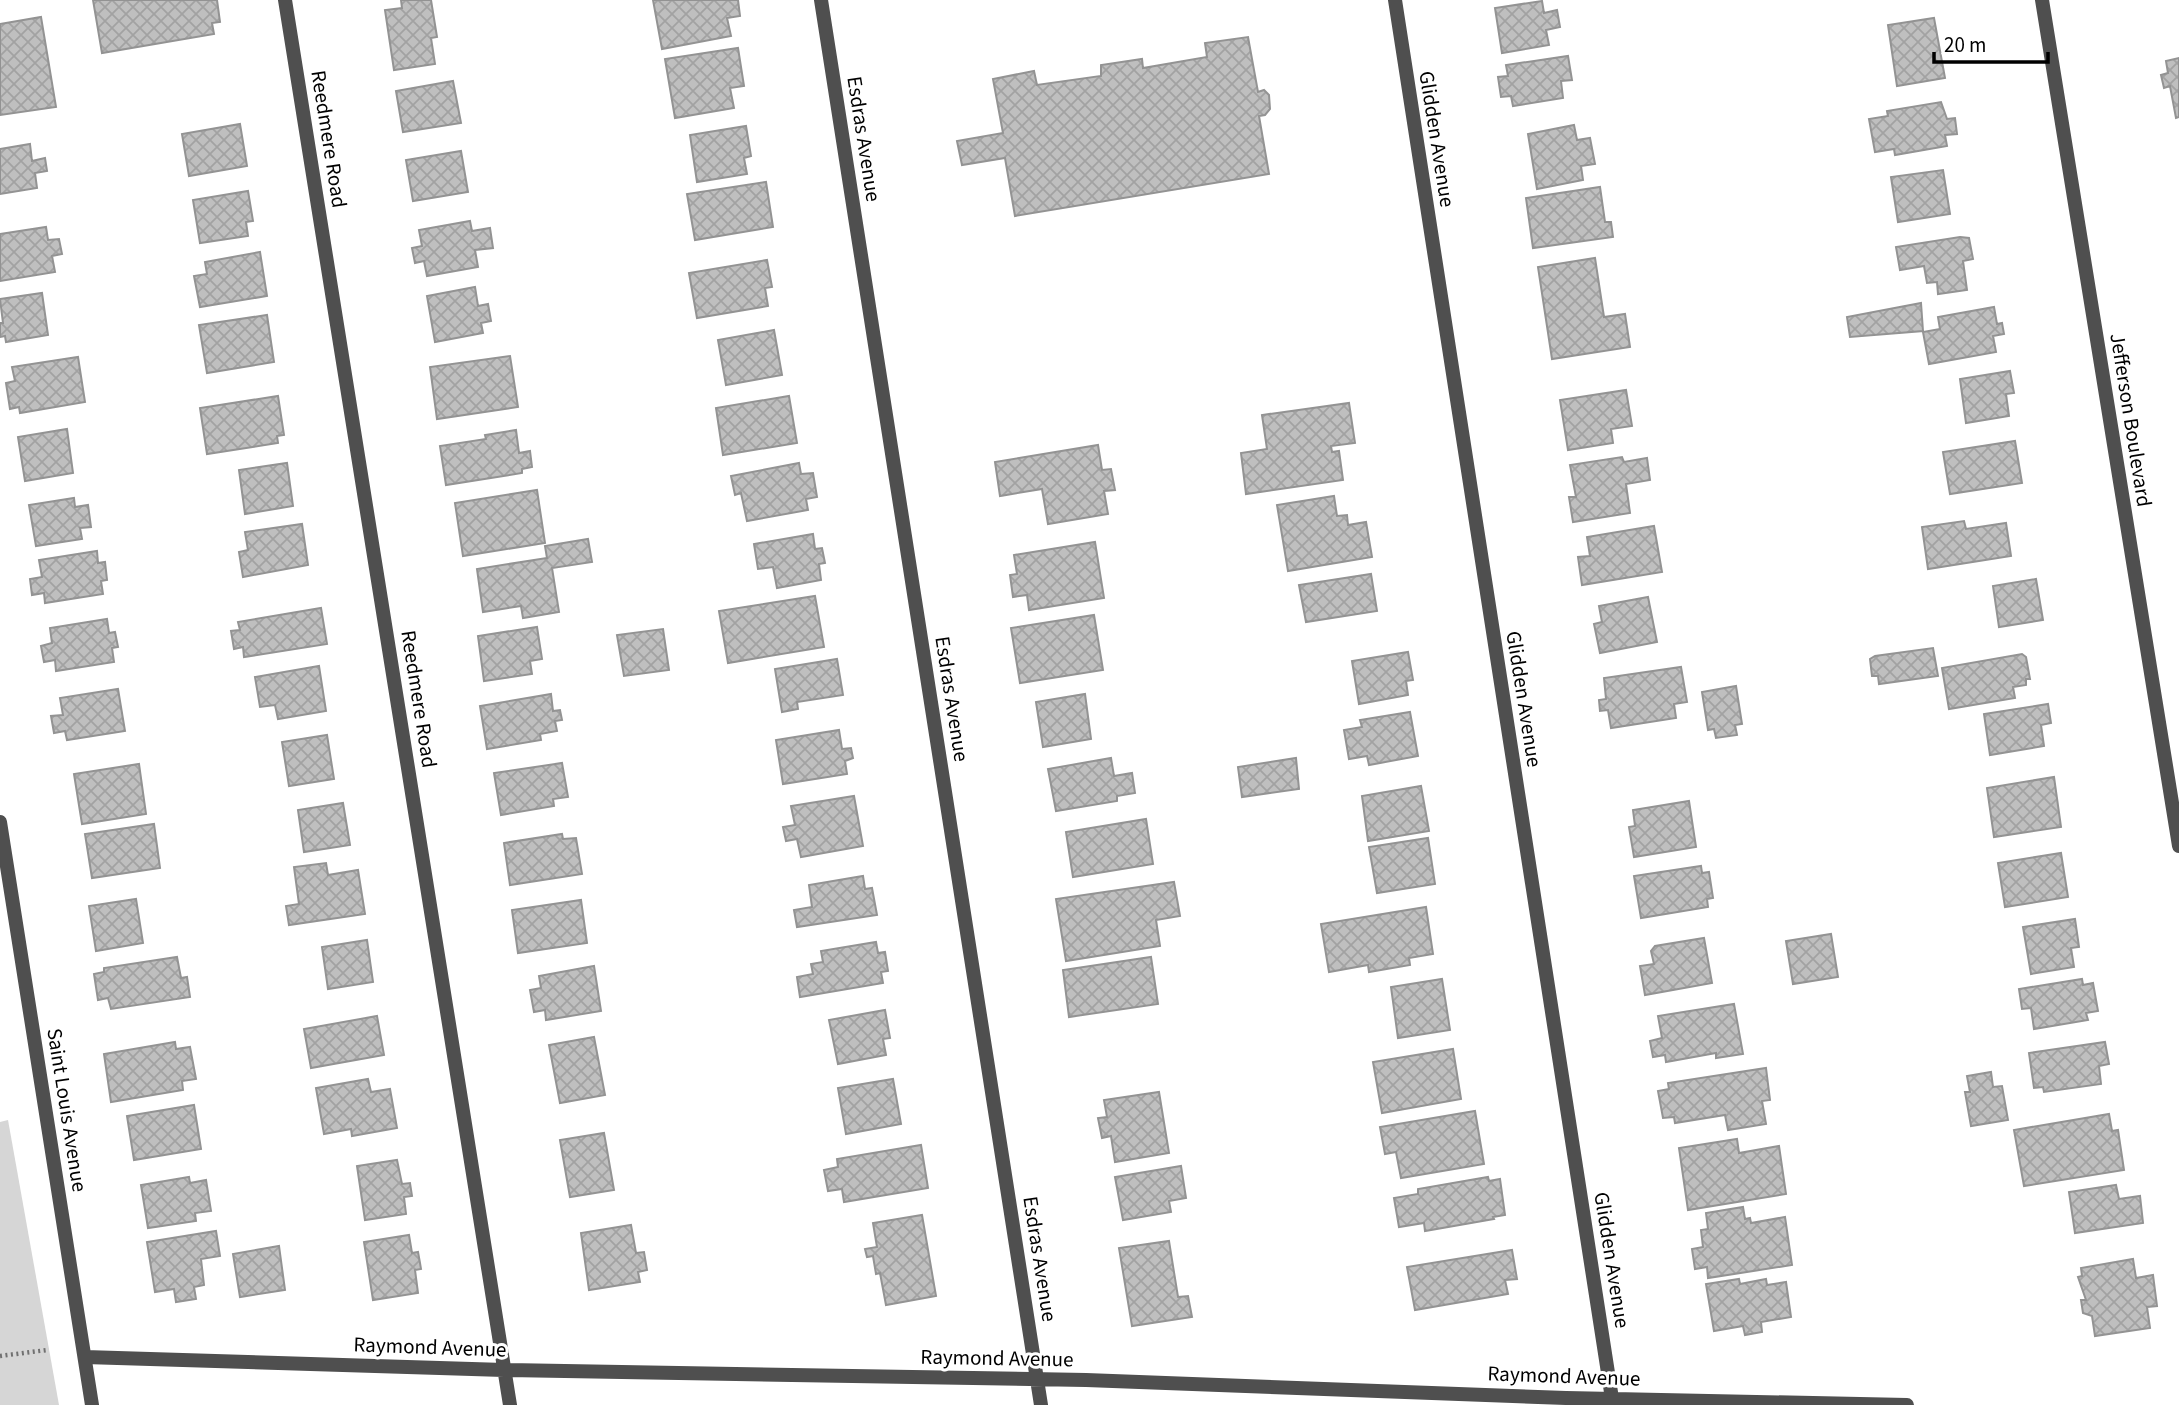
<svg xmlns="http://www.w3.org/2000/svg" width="2179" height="1405" viewBox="0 0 2179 1405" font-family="'Source Sans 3',sans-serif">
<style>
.park{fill:#d6d6d6}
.building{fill:url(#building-cross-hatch);stroke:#939393;stroke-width:2}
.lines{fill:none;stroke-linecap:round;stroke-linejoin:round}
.path{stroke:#717171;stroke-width:4.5;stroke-dasharray:2 3.5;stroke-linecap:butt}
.minor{stroke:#4f4f4f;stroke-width:14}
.tertiary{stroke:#4f4f4f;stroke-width:14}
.labels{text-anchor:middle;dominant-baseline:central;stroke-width:6;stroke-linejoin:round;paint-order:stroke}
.street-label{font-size:21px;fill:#000;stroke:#fff}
</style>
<defs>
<pattern id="building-cross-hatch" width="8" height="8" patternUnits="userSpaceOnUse" patternTransform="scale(1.75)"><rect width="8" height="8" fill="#bfbfbf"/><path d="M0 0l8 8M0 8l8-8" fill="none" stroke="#a2a2a2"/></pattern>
</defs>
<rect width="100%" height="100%" fill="#fff"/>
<path class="park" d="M 8,1120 L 59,1405 L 0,1405 L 0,1122 Z"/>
<path class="building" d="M 93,0 L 217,0 L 220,22 L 212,23 L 214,34 L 102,53 Z
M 401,0 L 431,0 L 437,37 L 431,38 L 435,64 L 394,70 L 385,10 L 402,8 Z
M 653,0 L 738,0 L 740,16 L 727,18 L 731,36 L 662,49 Z
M 1542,1 L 1544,13 L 1557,10 L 1560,27 L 1546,30 L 1549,45 L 1502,53 L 1495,8 Z
M 41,17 L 56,107 L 0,115 L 0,24 Z
M 1934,18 L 1945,78 L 1897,86 L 1888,25 Z
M 1248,37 L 1258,92 L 1264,90 L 1269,95 L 1270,109 L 1265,115 L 1259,116 L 1269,174 L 1015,216 L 1005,158 L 962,165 L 957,141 L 1003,133 L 993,79 L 1034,71 L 1037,85 L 1101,76 L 1101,65 L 1142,59 L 1143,68 L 1207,57 L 1205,43 Z
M 738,48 L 744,86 L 730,88 L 734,108 L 675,118 L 665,59 Z
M 1568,56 L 1572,80 L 1561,81 L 1563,98 L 1513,106 L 1511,96 L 1501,97 L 1498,77 L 1508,76 L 1506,65 Z
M 2179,58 L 2179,117 L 2176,118 L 2170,86 L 2164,88 L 2161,75 L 2168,73 L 2166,61 Z
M 453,81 L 461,123 L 403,132 L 396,91 Z
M 1941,102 L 1947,119 L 1955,118 L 1957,134 L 1945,135 L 1947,146 L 1895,155 L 1894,149 L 1875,152 L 1869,119 L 1888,116 L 1887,111 Z
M 240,124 L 247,166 L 189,176 L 182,134 Z
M 1574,125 L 1577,140 L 1590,138 L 1595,164 L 1581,166 L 1583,180 L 1537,189 L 1528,134 Z
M 746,126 L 751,156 L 744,158 L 747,174 L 697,182 L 690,135 Z
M 30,144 L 32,161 L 45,158 L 47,171 L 35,173 L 37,188 L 0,194 L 0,149 Z
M 461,151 L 468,192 L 413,201 L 406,160 Z
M 1943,170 L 1950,214 L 1898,222 L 1891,177 Z
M 766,182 L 773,227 L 695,240 L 687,194 Z
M 1600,187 L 1605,222 L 1611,222 L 1613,237 L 1533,248 L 1526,198 Z
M 248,191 L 253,221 L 246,222 L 248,236 L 200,243 L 193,200 Z
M 470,221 L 472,231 L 490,228 L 493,248 L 475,250 L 478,267 L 427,276 L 424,261 L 415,263 L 412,248 L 422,246 L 419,230 Z
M 46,227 L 48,240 L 59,239 L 62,254 L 52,256 L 55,272 L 0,281 L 0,234 Z
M 1960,237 L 1969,238 L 1973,259 L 1963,261 L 1967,290 L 1938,294 L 1937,282 L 1927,283 L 1924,266 L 1900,270 L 1896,247 Z
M 260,252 L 267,296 L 200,307 L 194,276 L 207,274 L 205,262 Z
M 1595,258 L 1604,317 L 1625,314 L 1630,347 L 1552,359 L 1538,267 Z
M 767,260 L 772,287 L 765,288 L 768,306 L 697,318 L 689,273 Z
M 475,287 L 478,306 L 488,304 L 491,321 L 481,323 L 483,333 L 435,342 L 427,296 Z
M 42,293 L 48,335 L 6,342 L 5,336 L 0,337 L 0,323 L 3,323 L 0,299 Z
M 1921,303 L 1923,331 L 1850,337 L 1847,317 Z
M 1994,307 L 1997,324 L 2002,323 L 2004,334 L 1993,336 L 1996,352 L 1929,364 L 1923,332 L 1940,329 L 1938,317 Z
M 267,315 L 274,362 L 207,373 L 199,325 Z
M 774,330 L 782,375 L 726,385 L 718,340 Z
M 510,356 L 518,407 L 437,419 L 430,367 Z
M 78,357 L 85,402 L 20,413 L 19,407 L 10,409 L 6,383 L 15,381 L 12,367 Z
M 2010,371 L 2014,393 L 2006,394 L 2009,416 L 1966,423 L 1960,379 Z
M 1626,390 L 1632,426 L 1611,429 L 1613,443 L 1568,450 L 1560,400 Z
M 278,396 L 284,435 L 277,436 L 278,443 L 207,454 L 200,408 Z
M 789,396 L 797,443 L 723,455 L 716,408 Z
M 1349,403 L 1355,443 L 1331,446 L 1332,452 L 1339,451 L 1343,480 L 1246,494 L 1241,453 L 1267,449 L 1262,415 Z
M 67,429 L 73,473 L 25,481 L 18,437 Z
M 516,430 L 519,453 L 530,451 L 532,467 L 522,469 L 522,473 L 446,485 L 440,446 L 486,439 L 485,435 Z
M 2015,441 L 2022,483 L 1950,494 L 1943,452 Z
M 1098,445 L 1102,470 L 1111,469 L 1115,490 L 1104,491 L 1108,514 L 1048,524 L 1042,489 L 1000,496 L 995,462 Z
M 1622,457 L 1624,462 L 1647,458 L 1650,480 L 1626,484 L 1630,513 L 1573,522 L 1569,497 L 1576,497 L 1570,465 Z
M 287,463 L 293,506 L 245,514 L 239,470 Z
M 799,463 L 801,474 L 813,473 L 817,497 L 806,499 L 808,510 L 747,521 L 741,493 L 735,495 L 731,476 Z
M 537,490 L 545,543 L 463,556 L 455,503 Z
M 1334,496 L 1337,516 L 1347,515 L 1348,525 L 1366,522 L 1372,557 L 1288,571 L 1277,505 Z
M 74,498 L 75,507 L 88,505 L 91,527 L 80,528 L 82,539 L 36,546 L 29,505 Z
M 1964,521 L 1966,529 L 2006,523 L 2011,556 L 1928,569 L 1922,527 Z
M 302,524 L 308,565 L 243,577 L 239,552 L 248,550 L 245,532 Z
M 1654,526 L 1662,572 L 1582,585 L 1578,557 L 1590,556 L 1587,537 Z
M 813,534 L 815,549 L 822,548 L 825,563 L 819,564 L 821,580 L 777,588 L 773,567 L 758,569 L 754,544 Z
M 588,539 L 592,562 L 552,568 L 559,612 L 523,618 L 521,606 L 483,612 L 477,569 L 547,558 L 545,546 Z
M 1095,542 L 1104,598 L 1029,610 L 1027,595 L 1013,597 L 1010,575 L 1017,574 L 1014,555 Z
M 97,551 L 98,563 L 105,562 L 107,580 L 101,581 L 103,594 L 45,603 L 44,593 L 32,595 L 30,579 L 42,577 L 39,560 Z
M 1371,574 L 1377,611 L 1306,622 L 1299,585 Z
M 2036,579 L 2043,620 L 1999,627 L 1993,586 Z
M 815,596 L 824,647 L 728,663 L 719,611 Z
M 1648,597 L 1657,642 L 1600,653 L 1594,624 L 1602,622 L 1599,606 Z
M 321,608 L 327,644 L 244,657 L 243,647 L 234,649 L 231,631 L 240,630 L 238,622 Z
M 1094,615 L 1103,670 L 1020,683 L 1011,628 Z
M 107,619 L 109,633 L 115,632 L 118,647 L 112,648 L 114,662 L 56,671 L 55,660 L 44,662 L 41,646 L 52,643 L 50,628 Z
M 537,627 L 542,659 L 530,661 L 532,674 L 484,681 L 478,636 Z
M 663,629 L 669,670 L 624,676 L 617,635 Z
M 1933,648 L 1938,676 L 1879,684 L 1878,676 L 1872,676 L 1870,659 L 1875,656 Z
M 1408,652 L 1413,680 L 1406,681 L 1408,695 L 1359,704 L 1352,661 Z
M 2022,654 L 2026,657 L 2030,679 L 2026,679 L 2026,685 L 2013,687 L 2015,698 L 1949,709 L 1942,668 Z
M 837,659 L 843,695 L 797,702 L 798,709 L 782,712 L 775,669 Z
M 319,666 L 326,711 L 278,719 L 275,705 L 260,707 L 255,677 Z
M 1681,667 L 1687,702 L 1674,704 L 1676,718 L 1611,728 L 1608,710 L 1600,711 L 1599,700 L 1606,699 L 1604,678 Z
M 1736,686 L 1742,724 L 1735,725 L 1737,735 L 1716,738 L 1714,729 L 1708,730 L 1702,692 Z
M 118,689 L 125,731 L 67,740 L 65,731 L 54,733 L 51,716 L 63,715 L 60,698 Z
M 551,694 L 553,711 L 560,710 L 562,720 L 555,721 L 557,731 L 540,734 L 541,740 L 487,749 L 480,706 Z
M 1085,694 L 1091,739 L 1043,747 L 1036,702 Z
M 2048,704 L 2051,723 L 2041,725 L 2044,746 L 1990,755 L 1984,714 Z
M 1410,712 L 1418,756 L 1369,765 L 1367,756 L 1349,759 L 1344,730 L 1362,727 L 1360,720 Z
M 839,730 L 842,749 L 851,748 L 853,758 L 845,761 L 847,774 L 783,784 L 776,740 Z
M 327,735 L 334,779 L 289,786 L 282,742 Z
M 1111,758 L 1114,776 L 1132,773 L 1135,793 L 1117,796 L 1117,801 L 1056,811 L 1048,769 Z
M 1296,758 L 1299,789 L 1242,797 L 1238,767 Z
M 562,763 L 568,797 L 553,799 L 554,806 L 501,815 L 494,773 Z
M 139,764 L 146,814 L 82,824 L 74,774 Z
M 2054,777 L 2061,827 L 1994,837 L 1987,788 Z
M 1421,786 L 1429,831 L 1368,841 L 1362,796 Z
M 854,796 L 863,846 L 801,857 L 797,839 L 786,841 L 783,827 L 795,825 L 791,806 Z
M 1689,801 L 1696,847 L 1634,857 L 1629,827 L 1635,826 L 1633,810 Z
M 343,803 L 350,845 L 304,852 L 298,810 Z
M 1146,819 L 1153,864 L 1073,877 L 1066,832 Z
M 154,824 L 160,868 L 92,878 L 85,834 Z
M 562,834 L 563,839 L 576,838 L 582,874 L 510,885 L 504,843 Z
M 1428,838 L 1435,884 L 1377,893 L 1369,847 Z
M 2061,853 L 2068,897 L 2005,907 L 1998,863 Z
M 326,863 L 328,875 L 358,870 L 365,914 L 289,925 L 286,906 L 299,904 L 294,867 Z
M 1701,866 L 1702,873 L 1709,872 L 1713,898 L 1707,899 L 1708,907 L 1641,918 L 1634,876 Z
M 863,876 L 865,889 L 872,888 L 877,915 L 797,927 L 794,910 L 812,907 L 809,885 Z
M 1174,882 L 1180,916 L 1156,920 L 1160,946 L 1066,961 L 1056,899 Z
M 136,899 L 143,943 L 96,951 L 89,906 Z
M 581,900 L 587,943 L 518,953 L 512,910 Z
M 1426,907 L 1433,954 L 1409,958 L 1410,965 L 1369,972 L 1368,965 L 1329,972 L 1321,924 Z
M 2075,919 L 2079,947 L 2071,948 L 2074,967 L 2031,974 L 2023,927 Z
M 1831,934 L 1838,977 L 1793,984 L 1786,941 Z
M 1704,938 L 1712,983 L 1645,995 L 1640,966 L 1654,964 L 1651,951 L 1655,946 Z
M 367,940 L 373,982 L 328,989 L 322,947 Z
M 876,942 L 878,953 L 885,952 L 888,971 L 881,972 L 883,983 L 800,997 L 797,977 L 813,974 L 811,964 L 823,962 L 821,951 Z
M 177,957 L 181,978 L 187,977 L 190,997 L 111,1009 L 108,998 L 98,1000 L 94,974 L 104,972 L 104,968 Z
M 1151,957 L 1158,1004 L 1069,1017 L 1063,970 Z
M 594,966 L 601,1011 L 546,1020 L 545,1010 L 534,1012 L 530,990 L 541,988 L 539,976 Z
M 1442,979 L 1450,1030 L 1398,1038 L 1391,987 Z
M 2082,979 L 2083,985 L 2093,983 L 2098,1011 L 2086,1013 L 2088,1020 L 2034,1029 L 2031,1008 L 2022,1009 L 2019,989 Z
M 1734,1004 L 1743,1054 L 1716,1058 L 1716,1053 L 1666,1062 L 1665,1055 L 1653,1057 L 1650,1041 L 1662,1038 L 1658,1016 Z
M 885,1010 L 890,1038 L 883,1039 L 886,1055 L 838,1064 L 829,1020 Z
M 377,1016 L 384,1055 L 311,1068 L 304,1029 Z
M 594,1037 L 605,1095 L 560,1103 L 549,1045 Z
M 175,1042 L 176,1049 L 190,1047 L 196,1079 L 182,1081 L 183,1090 L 111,1102 L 104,1054 Z
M 2105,1042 L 2109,1064 L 2099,1066 L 2101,1084 L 2044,1092 L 2043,1087 L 2034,1088 L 2029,1053 Z
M 1453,1049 L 1461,1099 L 1382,1113 L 1373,1062 Z
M 1766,1068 L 1770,1100 L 1762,1101 L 1766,1124 L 1728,1130 L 1725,1115 L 1675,1123 L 1674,1117 L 1663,1118 L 1658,1091 L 1669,1089 L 1668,1083 Z
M 1991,1072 L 1993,1087 L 2002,1086 L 2008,1120 L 1971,1126 L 1965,1092 L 1970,1092 L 1967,1076 Z
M 368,1079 L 371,1092 L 390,1089 L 397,1128 L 352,1136 L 351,1129 L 324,1134 L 316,1088 Z
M 893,1079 L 901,1124 L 846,1134 L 838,1088 Z
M 1159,1092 L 1169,1153 L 1115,1162 L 1111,1136 L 1102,1138 L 1098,1118 L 1107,1117 L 1104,1100 Z
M 194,1105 L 201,1149 L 134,1160 L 127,1116 Z
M 1475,1111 L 1484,1164 L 1401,1178 L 1396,1152 L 1385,1154 L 1380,1127 Z
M 2109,1114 L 2112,1131 L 2118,1130 L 2124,1170 L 2024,1186 L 2014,1130 Z
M 604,1133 L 614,1190 L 570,1197 L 560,1140 Z
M 1737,1139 L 1739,1153 L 1779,1146 L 1786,1194 L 1688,1210 L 1679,1148 Z
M 921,1145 L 928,1188 L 844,1202 L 842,1189 L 828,1191 L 824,1170 L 838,1167 L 837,1159 Z
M 397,1160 L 402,1184 L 410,1183 L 412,1196 L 404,1197 L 406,1214 L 365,1220 L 357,1166 Z
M 1181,1166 L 1186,1198 L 1169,1201 L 1171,1212 L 1123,1220 L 1115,1177 Z
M 189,1177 L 190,1183 L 206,1180 L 211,1211 L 195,1213 L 196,1221 L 148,1228 L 141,1185 Z
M 1488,1177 L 1489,1181 L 1500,1179 L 1505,1215 L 1493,1217 L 1494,1219 L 1425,1231 L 1424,1223 L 1399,1227 L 1394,1198 L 1418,1194 L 1418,1189 Z
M 2116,1185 L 2119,1199 L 2140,1196 L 2143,1223 L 2075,1233 L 2069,1192 Z
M 1743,1207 L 1745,1219 L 1750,1218 L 1751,1223 L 1785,1217 L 1792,1265 L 1708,1278 L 1707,1267 L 1695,1269 L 1692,1249 L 1703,1247 L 1701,1230 L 1708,1229 L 1706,1213 Z
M 922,1215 L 936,1296 L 886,1305 L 880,1273 L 876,1274 L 873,1256 L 867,1257 L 865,1249 L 877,1247 L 873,1223 Z
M 631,1225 L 636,1253 L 644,1252 L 647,1270 L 638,1272 L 640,1282 L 589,1290 L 581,1233 Z
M 216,1231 L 220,1256 L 201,1259 L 204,1285 L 194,1287 L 196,1299 L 176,1302 L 174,1289 L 155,1292 L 147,1242 Z
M 409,1235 L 412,1253 L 418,1252 L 420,1263 L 421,1269 L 415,1270 L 418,1293 L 373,1300 L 364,1242 Z
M 1169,1241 L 1178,1297 L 1188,1296 L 1192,1317 L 1132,1326 L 1119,1248 Z
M 279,1246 L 285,1290 L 240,1297 L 233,1254 Z
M 1512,1250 L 1517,1279 L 1505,1280 L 1508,1294 L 1415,1310 L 1407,1267 Z
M 2133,1259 L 2136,1278 L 2153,1275 L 2157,1306 L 2147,1307 L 2150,1328 L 2095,1336 L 2092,1316 L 2083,1313 L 2081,1300 L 2086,1300 L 2078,1277 L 2082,1276 L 2081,1268 Z
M 1739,1279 L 1740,1284 L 1766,1279 L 1767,1285 L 1786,1282 L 1791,1317 L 1761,1322 L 1762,1332 L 1745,1335 L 1743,1326 L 1714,1331 L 1706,1284 Z"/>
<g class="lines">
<path class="path" d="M 0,1356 L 47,1350"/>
<path class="minor" d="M 285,0 L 510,1405
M 821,0 L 1041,1405
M 1395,0 L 1613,1405
M 0,822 L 92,1405
M 85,1357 L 504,1370 L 1086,1380 L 1566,1398 L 1907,1405"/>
<path class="tertiary" d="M 2042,0 L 2179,846"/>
</g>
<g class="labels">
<g class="street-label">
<text transform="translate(329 139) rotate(81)">Reedmere Road</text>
<text transform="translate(864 139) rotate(81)">Esdras Avenue</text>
<text transform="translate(1437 139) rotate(81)">Glidden Avenue</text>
<text transform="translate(2131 420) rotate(81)">Jefferson Boulevard</text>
<text transform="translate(419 699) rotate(81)">Reedmere Road</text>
<text transform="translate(952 699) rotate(81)">Esdras Avenue</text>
<text transform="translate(1524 699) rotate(81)">Glidden Avenue</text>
<text transform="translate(67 1110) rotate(81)">Saint Louis Avenue</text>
<text transform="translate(1040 1259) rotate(81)">Esdras Avenue</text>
<text transform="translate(1612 1260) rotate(81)">Glidden Avenue</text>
<text transform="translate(430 1347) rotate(2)">Raymond Avenue</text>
<text transform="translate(997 1358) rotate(1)">Raymond Avenue</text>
<text transform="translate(1564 1376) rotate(2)">Raymond Avenue</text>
</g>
</g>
<path d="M1934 52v10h114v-10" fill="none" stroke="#000000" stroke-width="3.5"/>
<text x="1944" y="52" font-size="21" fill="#000000" stroke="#ffffff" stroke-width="5" paint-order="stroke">20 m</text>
</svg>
